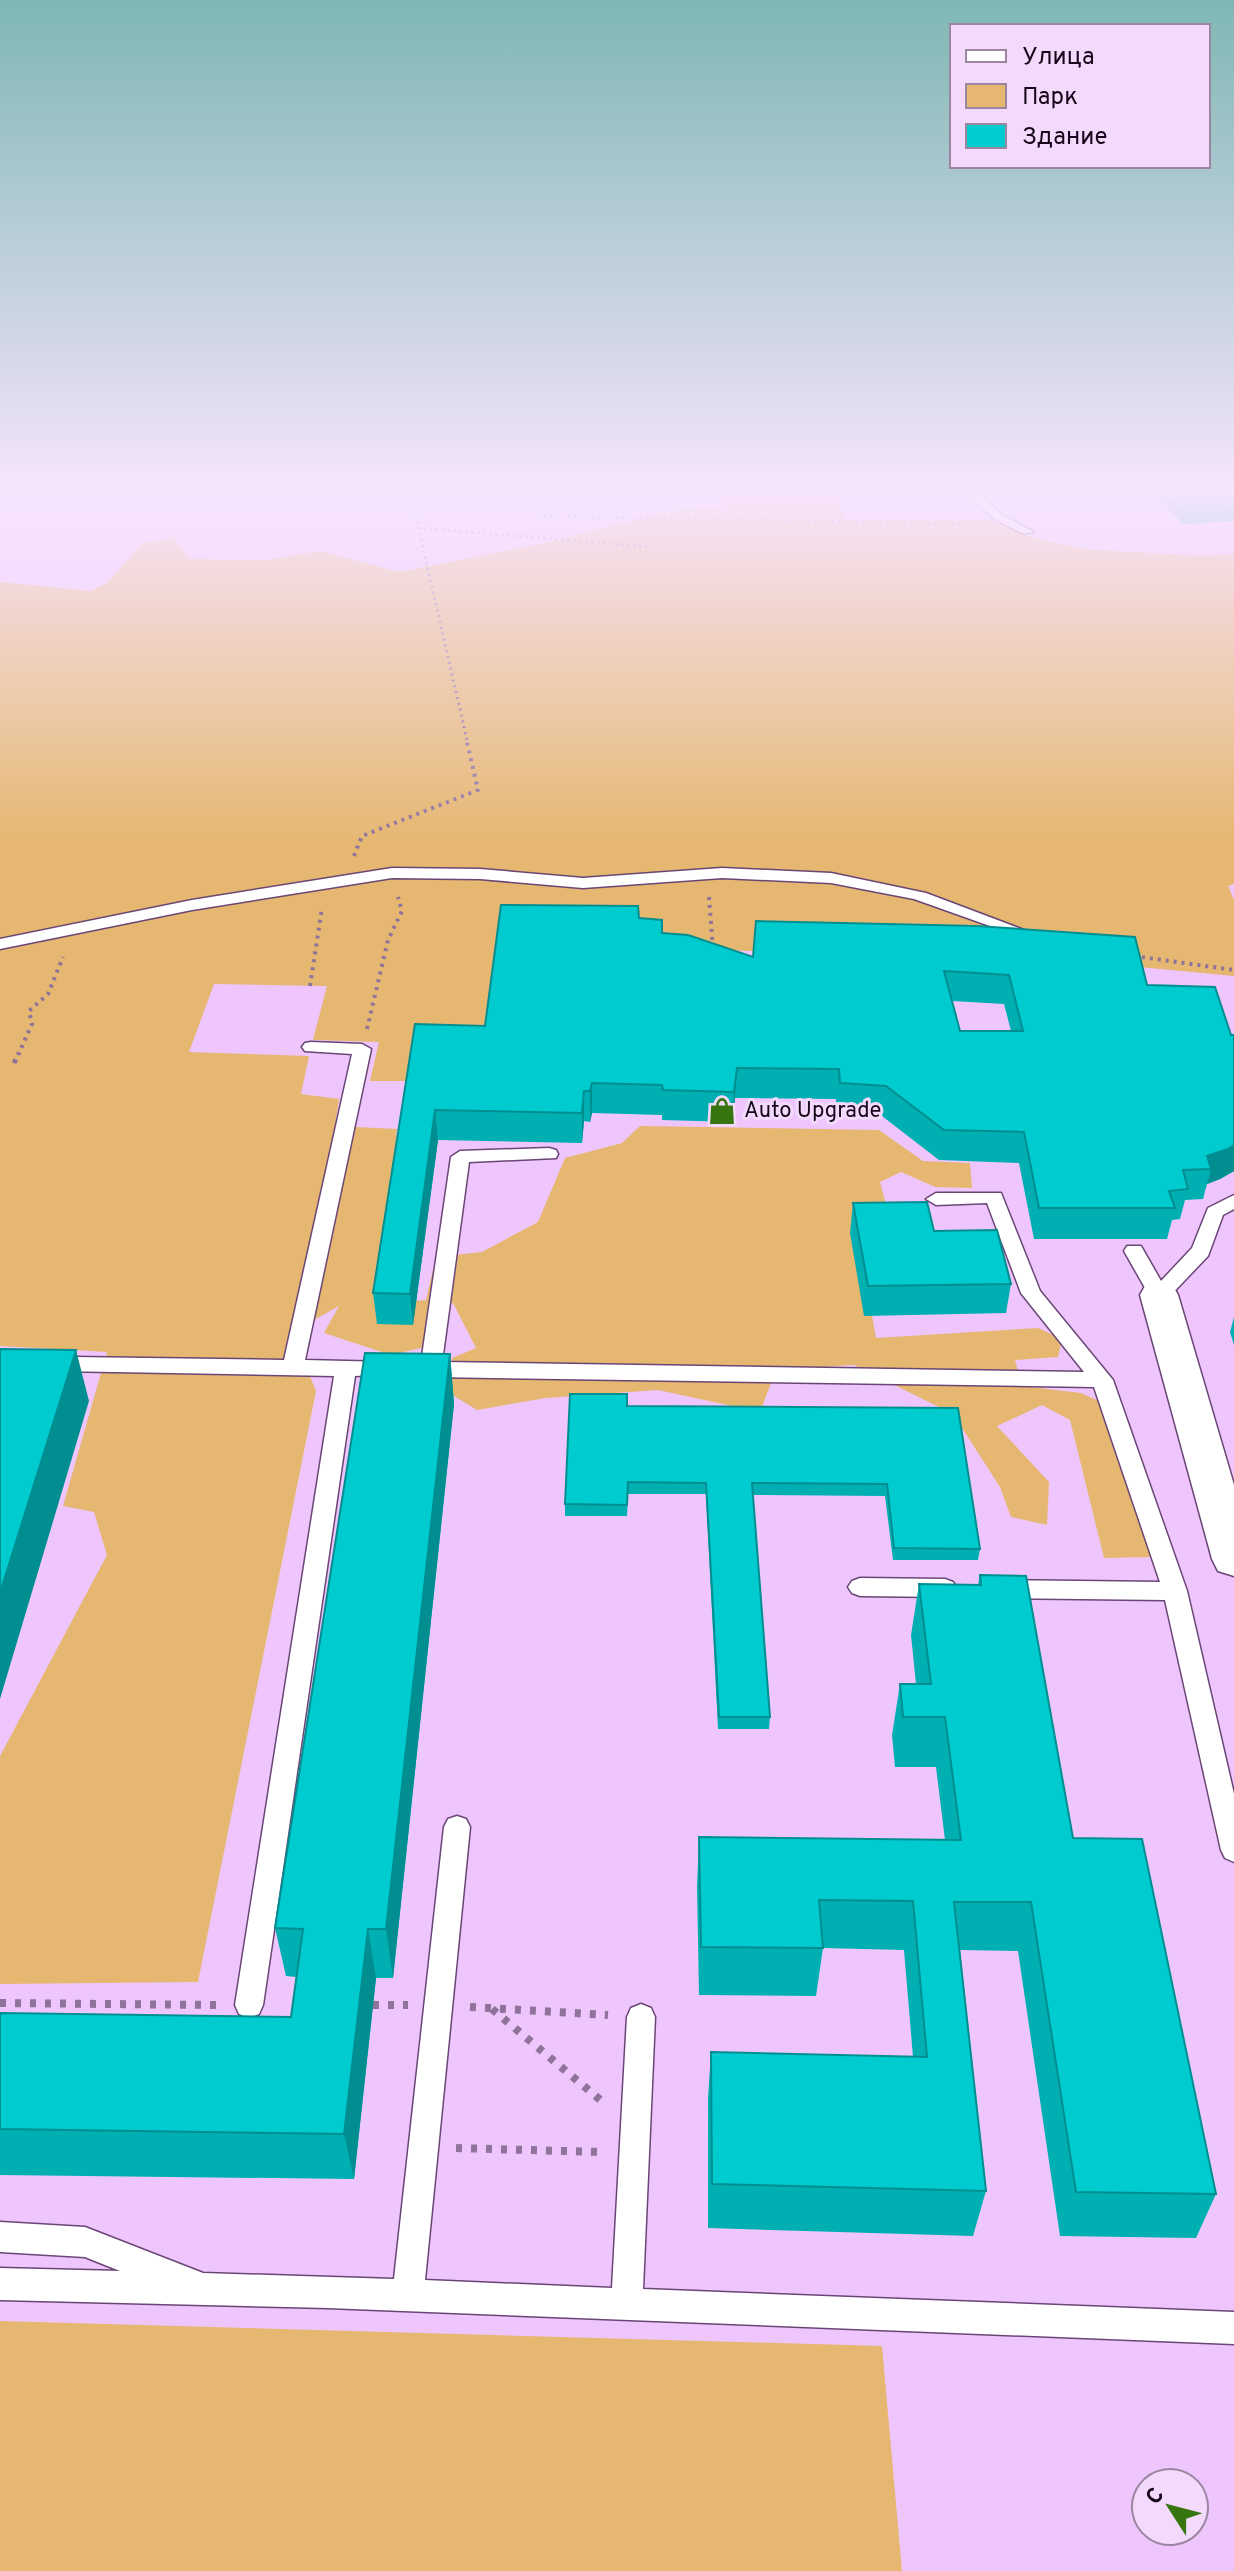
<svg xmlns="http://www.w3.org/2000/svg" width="1234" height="2571" viewBox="0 0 1234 2571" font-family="Overpass,sans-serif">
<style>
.green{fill:#e6b770}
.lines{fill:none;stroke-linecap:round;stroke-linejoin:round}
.lane-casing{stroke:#6a4676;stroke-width:3}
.street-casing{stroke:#6a4676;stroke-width:3}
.path-far3{stroke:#8f739a;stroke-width:3;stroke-dasharray:2 4;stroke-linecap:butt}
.path-far2{stroke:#8f739a;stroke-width:4;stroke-dasharray:3 5;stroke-linecap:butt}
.path-far1{stroke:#8f739a;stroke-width:5;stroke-dasharray:4 6;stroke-linecap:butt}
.path{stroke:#8f739a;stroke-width:8;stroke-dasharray:6 9;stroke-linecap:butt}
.lane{fill:#fff;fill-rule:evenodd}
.street{fill:#fff;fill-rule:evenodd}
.wall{fill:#00afb2;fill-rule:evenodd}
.shaded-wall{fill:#008e91}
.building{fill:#00cbcf;stroke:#008e91;stroke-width:2;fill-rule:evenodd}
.labels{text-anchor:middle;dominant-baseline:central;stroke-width:6;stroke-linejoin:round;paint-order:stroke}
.poi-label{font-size:22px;fill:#150719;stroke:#f3dafc;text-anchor:start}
</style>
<rect width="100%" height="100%" fill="#eec6fd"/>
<path class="green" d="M 719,488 L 833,488 L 846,520 L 992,520 L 1026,536 L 1084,549 L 1202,556 L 1234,554 L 1234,884 L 1228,886 L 1234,900 L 1234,976 L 1097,963 L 662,948 L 486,1056 L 412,1081 L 370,1081 L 379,1042 L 313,1040 L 327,986 L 214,984 L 189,1052 L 309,1056 L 301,1094 L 339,1099 L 335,1126 L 397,1129 L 382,1266 L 398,1302 L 426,1300 L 436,1257 L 482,1252 L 538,1222 L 565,1158 L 622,1143 L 640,1126 L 879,1130 L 923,1161 L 970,1163 L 972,1188 L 935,1187 L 901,1172 L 880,1182 L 891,1224 L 856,1226 L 876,1338 L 1038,1328 L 1062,1339 L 1058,1357 L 1015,1360 L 1022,1386 L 1081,1393 L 1110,1406 L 1130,1433 L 1151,1557 L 1104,1558 L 1070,1420 L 1042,1405 L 997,1426 L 1049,1482 L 1047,1525 L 1011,1517 L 1000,1487 L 953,1414 L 854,1365 L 776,1370 L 760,1412 L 658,1390 L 545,1398 L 477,1410 L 449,1393 L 452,1358 L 476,1348 L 453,1303 L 429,1310 L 425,1347 L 391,1355 L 324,1333 L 339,1306 L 292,1332 L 316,1391 L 198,1982 L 0,1984 L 0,1756 L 107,1555 L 94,1512 L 63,1506 L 107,1352 L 0,1346 L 0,582 L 91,591 L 107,583 L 142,544 L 173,537 L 189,559 L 265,560 L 320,551 L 399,572 L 546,543 L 673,510 L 724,507 Z
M 0,2321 L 882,2346 L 902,2571 L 0,2571 Z"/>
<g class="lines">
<g class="lane-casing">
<path id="lane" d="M 962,488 L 974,488 L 1002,515 L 1034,532 L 1024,534 L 994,519 Z
M 392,868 L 480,869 L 583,878 L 722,868 L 831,873 L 926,893 L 1032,933 L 1024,938 L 1018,936 L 914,899 L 831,883 L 722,878 L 583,888 L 480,879 L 392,878 L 192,910 L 0,949 L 0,939 L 192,900 Z
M 311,1042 L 362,1044 L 371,1049 L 305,1360 L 388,1362 L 395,1364 L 398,1369 L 395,1374 L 355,1376 L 263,2005 L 259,2014 L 249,2018 L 239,2014 L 235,2005 L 334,1376 L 0,1370 L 0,1356 L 284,1360 L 352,1054 L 305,1051 L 302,1047 L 305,1043 Z
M 549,1148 L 556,1150 L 558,1154 L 556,1158 L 469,1162 L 442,1362 L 1084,1372 L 1021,1293 L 987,1203 L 936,1205 L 926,1199 L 936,1193 L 1001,1193 L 1040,1291 L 1113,1380 L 1187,1591 L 1234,1794 L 1234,1862 L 1225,1858 L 1221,1850 L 1165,1600 L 1001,1598 L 993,1595 L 989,1589 L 993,1583 L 1001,1580 L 1160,1582 L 1094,1387 L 430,1377 L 417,1374 L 414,1369 L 421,1363 L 451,1157 L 460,1151 Z
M 1234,1195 L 1234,1209 L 1223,1215 L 1208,1256 L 1166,1300 L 1152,1300 L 1124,1251 L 1127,1246 L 1141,1246 L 1161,1281 L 1192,1248 L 1208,1208 Z
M 860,1578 L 945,1579 L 953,1582 L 957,1588 L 953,1594 L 945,1597 L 860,1596 L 852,1593 L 848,1587 L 852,1581 Z
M 457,1816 L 466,1819 L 470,1827 L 425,2280 L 612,2288 L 627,2017 L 631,2008 L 641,2004 L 651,2008 L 655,2017 L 643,2289 L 1234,2312 L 1234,2344 L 328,2308 L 0,2300 L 0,2268 L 120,2271 L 85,2257 L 0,2252 L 0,2222 L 85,2227 L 203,2273 L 394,2279 L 444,1827 L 448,1819 Z"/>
</g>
<g class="street-casing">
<path id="street" d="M 1159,1282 L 1173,1286 L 1178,1295 L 1234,1485 L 1234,1576 L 1218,1571 L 1212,1559 L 1140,1295 L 1145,1286 Z"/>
</g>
<path class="path-far3" d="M 413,504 L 467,740
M 538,516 L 972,524
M 418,528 L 649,547"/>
<path class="path-far2" d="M 354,856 L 362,836 L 478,790 L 466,738
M 709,897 L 713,950
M 1134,956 L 1234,970
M 310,986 L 322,908
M 367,1029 L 388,940 L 402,911 L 398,897
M 18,1055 L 32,1024 L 29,1011 L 48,994 L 63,957"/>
<path class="path-far1" d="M 14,1063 L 19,1053"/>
<path class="path" d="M 0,2003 L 216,2005
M 373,2005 L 408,2005
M 470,2007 L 608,2015
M 492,2009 L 604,2103
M 456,2148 L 602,2152"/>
<use href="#lane" class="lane"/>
<use href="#street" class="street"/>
</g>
<path class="wall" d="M 995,488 L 1098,488 L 1097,492 L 1002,496 Z
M 1147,488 L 1234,488 L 1234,521 L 1184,524 Z
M 639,918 L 662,933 L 753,957 L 756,921 L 1147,985 L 1231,1035 L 1234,1035 L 1234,1171 L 1220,1179 L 1207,1184 L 1203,1199 L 1185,1200 L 1180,1219 L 1172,1220 L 1167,1239 L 1034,1239 L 1019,1163 L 939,1160 L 882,1116 L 837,1113 L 836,1099 L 735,1098 L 733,1122 L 662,1120 L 662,1115 L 592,1113 L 590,1122 L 584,1121 L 582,1143 L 438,1140 L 413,1325 L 377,1324 L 373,1293 L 415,1024 L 485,1026 ZM 952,1001 L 1004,1004 L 1011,1031 L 960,1031 Z
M 853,1203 L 934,1231 L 1011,1284 L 1006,1313 L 864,1316 L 850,1233 Z
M 1234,1317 L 1234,1345 L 1230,1332 Z
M 450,1354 L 454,1404 L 393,1978 L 376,1978 L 354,2179 L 0,2175 L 0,2013 L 291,2017 L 296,1977 L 286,1976 L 275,1928 Z
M 627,1406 L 958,1408 L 980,1549 L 978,1560 L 893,1560 L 885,1496 L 753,1495 L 770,1717 L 769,1729 L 718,1729 L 706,1494 L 628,1494 L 627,1516 L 565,1516 L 565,1504 Z
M 980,1575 L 1073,1838 L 1216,2194 L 1196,2238 L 1060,2236 L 1018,1951 L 960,1950 L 986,2191 L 973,2236 L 708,2228 L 708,2098 L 711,2052 L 913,2057 L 904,1950 L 823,1948 L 816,1996 L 699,1995 L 697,1886 L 699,1837 L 945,1840 L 936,1767 L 895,1767 L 892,1735 L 900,1684 L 916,1684 L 911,1635 L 919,1584 L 978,1585 Z"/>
<path class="shaded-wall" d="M 737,1068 L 735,1098 L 733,1122 L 734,1092 Z
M 592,1083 L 592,1113 L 590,1122 L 590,1091 Z
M 584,1091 L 584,1121 L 582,1143 L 582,1113 Z
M 435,1110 L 438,1140 L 413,1325 L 410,1294 Z
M 1234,1145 L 1234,1171 L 1220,1179 L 1207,1184 L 1211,1169 L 1207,1156 Z
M 76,1350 L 89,1401 L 0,1699 L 0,1593 Z
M 450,1354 L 454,1404 L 393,1978 L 386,1929 Z
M 368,1929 L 376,1978 L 354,2179 L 344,2134 Z"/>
<path class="building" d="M 1158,488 L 1234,488 L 1234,512 L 1186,515 Z
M 501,905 L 638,906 L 639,918 L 662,920 L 662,933 L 688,935 L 753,957 L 756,921 L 977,926 L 1135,937 L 1147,985 L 1215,987 L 1231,1035 L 1234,1035 L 1234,1145 L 1228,1149 L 1207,1156 L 1211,1169 L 1183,1170 L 1188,1189 L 1169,1191 L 1175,1208 L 1039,1208 L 1024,1132 L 944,1130 L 886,1086 L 840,1083 L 839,1069 L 737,1068 L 734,1092 L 663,1090 L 662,1085 L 592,1083 L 590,1091 L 584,1091 L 582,1113 L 435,1110 L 410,1294 L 373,1293 L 415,1024 L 485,1026 ZM 944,971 L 1009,975 L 1023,1031 L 960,1031 Z
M 927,1202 L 934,1231 L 997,1230 L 1011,1284 L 868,1286 L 853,1203 Z
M 0,1349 L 76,1350 L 0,1593 Z
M 365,1353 L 450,1354 L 386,1929 L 368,1929 L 344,2134 L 0,2129 L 0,2013 L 291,2017 L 303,1929 L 275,1928 Z
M 570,1394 L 627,1394 L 627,1406 L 958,1408 L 980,1549 L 894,1548 L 887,1484 L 752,1483 L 770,1717 L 719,1717 L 706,1483 L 628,1482 L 627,1505 L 565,1504 Z
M 980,1575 L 1026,1576 L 1073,1838 L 1142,1839 L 1216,2194 L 1076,2192 L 1031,1902 L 954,1902 L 986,2191 L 712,2184 L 711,2052 L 927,2057 L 913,1901 L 819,1900 L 823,1948 L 701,1947 L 699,1837 L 961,1840 L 945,1717 L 903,1717 L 900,1684 L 931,1684 L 919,1584 L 981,1585 Z"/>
<linearGradient id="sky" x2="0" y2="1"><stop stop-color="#7eb7b4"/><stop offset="0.58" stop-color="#f7e5fe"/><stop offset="1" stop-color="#f7e5fe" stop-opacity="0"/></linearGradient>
<rect width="1234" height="848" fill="url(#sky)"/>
<defs>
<g id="shop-bare" transform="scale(2.16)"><path d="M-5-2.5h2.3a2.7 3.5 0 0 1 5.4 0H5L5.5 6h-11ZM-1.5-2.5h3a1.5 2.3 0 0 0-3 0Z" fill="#36750f" stroke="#f3dafc" stroke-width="2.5" paint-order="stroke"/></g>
</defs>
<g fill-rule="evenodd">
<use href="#shop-bare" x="722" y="1111"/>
</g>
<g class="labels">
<g class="poi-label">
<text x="744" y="1111">Auto Upgrade</text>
</g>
</g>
<rect x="950" y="24" width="260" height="144" fill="#f3dafc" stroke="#9a86a1" stroke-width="2"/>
<rect x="966" y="50" width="40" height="12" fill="#ffffff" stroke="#9a86a1" stroke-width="2"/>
<text x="1022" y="64" font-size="24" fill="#150719">Улица</text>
<rect x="966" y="84" width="40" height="24" fill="#e6b770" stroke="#9a86a1" stroke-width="2"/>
<text x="1022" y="104" font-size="24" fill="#150719">Парк</text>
<rect x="966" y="124" width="40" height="24" fill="#00cbcf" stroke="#9a86a1" stroke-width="2"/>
<text x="1022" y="144" font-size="24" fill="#150719">Здание</text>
<g transform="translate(1170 2507) rotate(306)"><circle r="38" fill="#f3dafc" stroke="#9a86a1" stroke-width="2"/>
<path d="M0-6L14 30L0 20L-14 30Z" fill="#36750f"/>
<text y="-12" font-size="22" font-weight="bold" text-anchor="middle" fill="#150719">С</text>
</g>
</svg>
